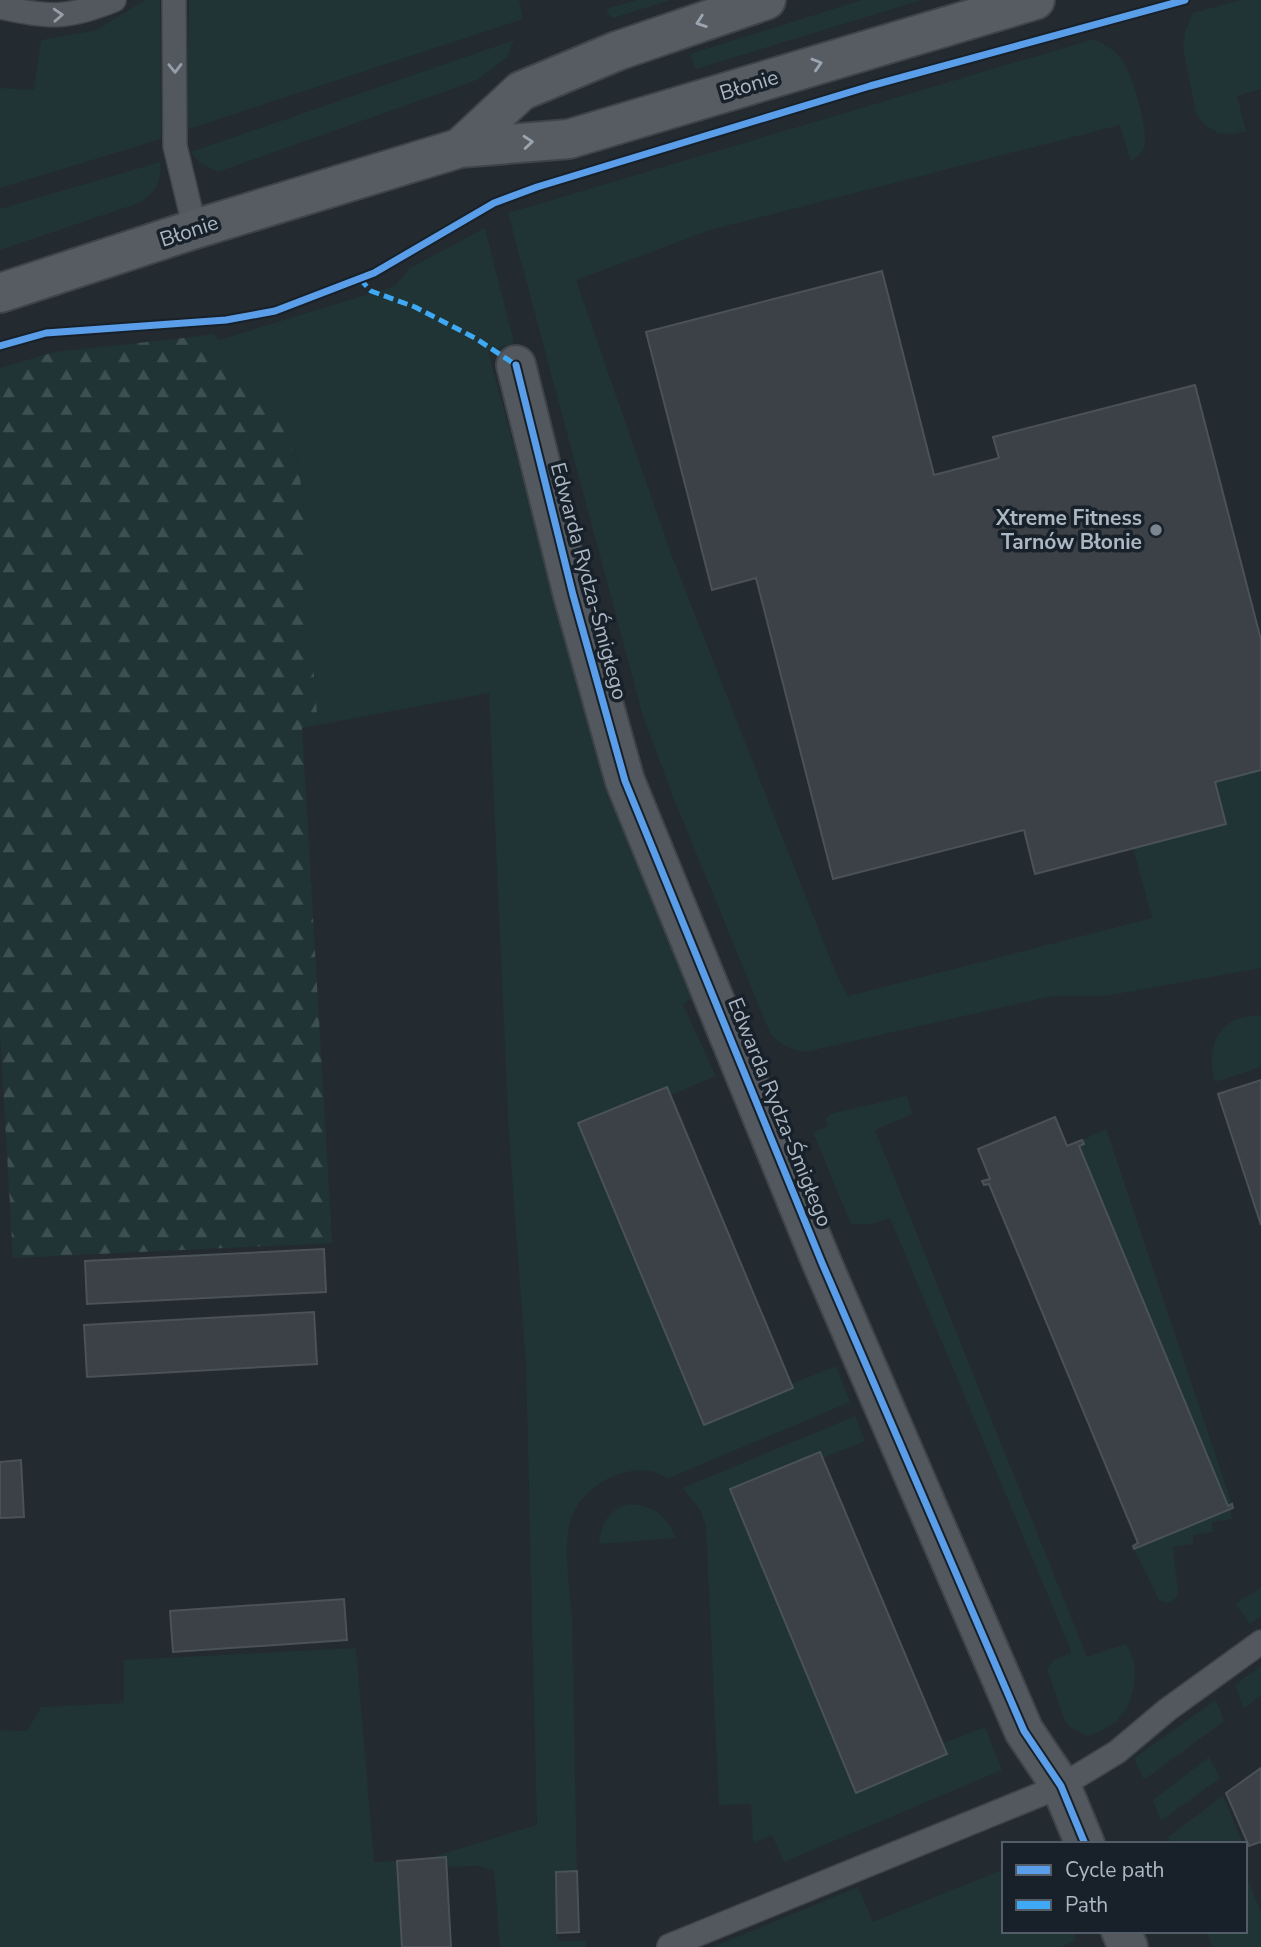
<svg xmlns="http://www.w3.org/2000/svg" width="1261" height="1947" viewBox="0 0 1261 1947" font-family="'Nunito Sans',sans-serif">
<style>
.green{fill:#203435}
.forest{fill:url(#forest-firs)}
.building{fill:#3b4146;stroke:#4a5258;stroke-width:2}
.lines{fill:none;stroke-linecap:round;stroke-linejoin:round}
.service-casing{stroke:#3f4449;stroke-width:26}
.minor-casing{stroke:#3f4449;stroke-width:42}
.secondary-casing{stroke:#3f4449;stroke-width:42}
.service{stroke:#52585e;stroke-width:23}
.minor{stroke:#52585e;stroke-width:38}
.secondary{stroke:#575c63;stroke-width:38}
.quiet{stroke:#3fa9f5;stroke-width:5;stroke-dasharray:10 5;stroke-linecap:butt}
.cycleway-casing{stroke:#18212a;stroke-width:11}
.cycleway{stroke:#5a9eea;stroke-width:7}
.oneway{stroke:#959faa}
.oneway2{stroke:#9aa5b0}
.poi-dot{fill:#7b8690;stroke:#18212a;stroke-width:2.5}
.labels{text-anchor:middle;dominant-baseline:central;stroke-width:7;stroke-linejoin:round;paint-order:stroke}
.street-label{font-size:21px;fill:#abb7c3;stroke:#18212a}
.poi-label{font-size:21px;font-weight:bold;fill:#abb7c3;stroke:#18212a;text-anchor:end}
</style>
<defs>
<pattern id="forest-firs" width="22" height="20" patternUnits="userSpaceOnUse" patternTransform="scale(1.75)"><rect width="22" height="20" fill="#203435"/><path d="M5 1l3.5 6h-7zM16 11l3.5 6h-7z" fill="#3e4f51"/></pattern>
</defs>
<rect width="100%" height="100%" fill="#232a30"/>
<path class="green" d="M 145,0 L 160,0 L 161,139 L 0,188 L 0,88 L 34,90 L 41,40 L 97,30 Z
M 189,0 L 519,0 L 523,19 L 186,130 Z
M 637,0 L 671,0 L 613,18 L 608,14 L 606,9 Z
M 862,0 L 922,0 L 696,69 L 690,54 Z
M 1240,0 L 1261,0 L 1261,89 L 1237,96 L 1246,131 L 1232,134 L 1218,133 L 1205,125 L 1196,113 L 1183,47 L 1185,32 L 1193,13 Z
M 1094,39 C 1104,44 1114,49 1121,59 C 1132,73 1151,133 1143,150 C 1140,154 1135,158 1131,162 L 1120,125 L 710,230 L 576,280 L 670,551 L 837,976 L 848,996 L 1152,918 L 1133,848 L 1225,824 L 1215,782 L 1261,770 L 1261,968 L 1105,996 L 1052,996 L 805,1052 C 789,1049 781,1045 770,1033 L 674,799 L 643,716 L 508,213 Z
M 514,40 L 507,57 L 477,80 L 218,172 L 199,162 L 191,152 Z
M 160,162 C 162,185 155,193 136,204 L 0,250 L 0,209 Z
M 485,228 L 514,343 L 488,351 L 593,740 L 616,803 L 696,994 L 683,1005 L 716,1076 L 671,1095 L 667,1088 L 704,1425 L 792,1389 L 791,1384 L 836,1366 L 850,1402 L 669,1478 C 663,1476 656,1472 649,1471 C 618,1467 584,1487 572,1516 C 561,1540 571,1594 572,1622 C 574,1705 575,1788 577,1871 L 556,1873 L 557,1933 L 559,1941 L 586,1941 L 586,1947 L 500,1947 L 494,1870 L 478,1866 L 446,1867 L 429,1858 L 537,1825 L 526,1365 L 509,1134 L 489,693 L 318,725 L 307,591 L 306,525 L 298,460 L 277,416 L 236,376 L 184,338 L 213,334 L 219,340 L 395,286 L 410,268 Z
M 1261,1015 L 1261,1067 L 1215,1082 C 1209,1061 1211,1033 1233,1021 C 1240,1017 1253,1016 1261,1015 Z
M 907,1096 L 912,1114 L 875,1130 L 892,1172 L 1087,1657 L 1125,1644 C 1141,1661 1136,1699 1121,1716 C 1112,1727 1100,1732 1087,1736 L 1070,1727 L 1065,1721 L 1047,1669 L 1054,1660 L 1071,1653 L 1070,1648 L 890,1218 L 872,1224 L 851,1224 L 813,1132 L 828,1126 L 826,1119 L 830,1114 Z
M 1106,1129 L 1232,1504 L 1228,1506 L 1079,1146 L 1083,1144 L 1082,1140 Z
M 855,1416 L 865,1441 L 823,1458 L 820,1452 L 730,1490 L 856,1792 L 946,1754 L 942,1744 L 985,1727 L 1002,1770 L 784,1862 L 772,1835 L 753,1843 L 751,1804 L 719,1805 L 706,1526 L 701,1511 L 683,1488 Z
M 628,1504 C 653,1505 667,1515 676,1538 L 599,1544 C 601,1524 608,1510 628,1504 Z
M 1230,1509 L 1232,1519 L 1212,1522 L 1213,1532 L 1193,1535 L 1193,1544 L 1173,1547 L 1178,1592 L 1176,1598 L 1169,1603 L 1159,1600 L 1134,1549 Z
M 1261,1587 L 1261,1616 L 1250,1624 L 1236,1604 Z
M 356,1648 L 374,1862 L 397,1861 L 402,1947 L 0,1947 L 0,1730 L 27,1731 L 41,1707 L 124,1703 L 124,1660 Z
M 1261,1666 L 1261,1695 L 1244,1708 L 1235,1685 Z
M 1216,1700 L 1224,1721 L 1144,1780 L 1134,1758 Z
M 1209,1757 L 1220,1778 L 1161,1821 L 1153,1800 Z
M 1223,1796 L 1243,1844 L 1171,1844 L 1168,1837 Z
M 1004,1869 L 1004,1931 L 1073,1931 L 1076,1940 L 1061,1947 L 713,1947 L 858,1887 L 873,1922 Z
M 1245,1873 L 1261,1912 L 1261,1947 L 1213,1947 L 1206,1931 L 1245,1931 Z"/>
<path class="forest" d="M 184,338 L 236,376 L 277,416 L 298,461 L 306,525 L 307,591 L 318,725 L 302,728 L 332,1243 L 13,1258 L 0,1032 L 0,368 L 55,352 Z"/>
<path class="building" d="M 882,271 L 934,475 L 999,458 L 993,437 L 1195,385 L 1261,640 L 1261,770 L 1215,782 L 1226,824 L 1035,874 L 1024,830 L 833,879 L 756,578 L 712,590 L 646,332 Z
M 1261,1080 L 1261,1225 L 1218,1094 Z
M 667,1087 L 793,1388 L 704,1425 L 578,1123 Z
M 1055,1117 L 1067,1146 L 1082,1140 L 1084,1144 L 1079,1146 L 1228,1506 L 1232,1504 L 1233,1508 L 1134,1549 L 1133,1546 L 1138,1543 L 989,1184 L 984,1185 L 982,1181 L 990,1179 L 978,1149 Z
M 324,1249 L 326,1292 L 87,1304 L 85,1261 Z
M 314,1312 L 317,1364 L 87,1377 L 84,1325 Z
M 820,1452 L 947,1754 L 856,1793 L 730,1489 Z
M 21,1460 L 24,1517 L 0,1518 L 0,1462 Z
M 344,1599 L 347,1640 L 173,1652 L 170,1611 Z
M 1261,1768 L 1261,1843 L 1260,1842 L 1249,1846 L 1226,1793 Z
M 446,1857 L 451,1947 L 402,1947 L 397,1861 Z
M 577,1871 L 579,1932 L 557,1933 L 556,1872 Z"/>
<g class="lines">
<g class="service-casing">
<path id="service" d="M 174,0 L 175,146 L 195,229
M 0,7 C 49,18 67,19 114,0
M 669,1946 L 1061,1786 L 1117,1752 L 1167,1710 L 1261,1642"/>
</g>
<g class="minor-casing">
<path id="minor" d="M 516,365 L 573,595 L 625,781 L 822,1263 L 1024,1731 L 1061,1786 L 1085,1844
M 1121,1931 L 1128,1947"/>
</g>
<g class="secondary-casing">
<path id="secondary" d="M 460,148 L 521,91 L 617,51 L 766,0
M 0,293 L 195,229 L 460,148 L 569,139 L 1035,0"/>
</g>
<use href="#service" class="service"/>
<use href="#minor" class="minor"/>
<use href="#secondary" class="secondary"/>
<path class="quiet" d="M 360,279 L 371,291 L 415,307 L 475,338 L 516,365"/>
<g class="cycleway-casing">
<path id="cycleway" d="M 0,346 L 46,333 L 226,320 L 275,311 L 374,273 L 494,203 L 537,187 L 870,86 L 1185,0
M 516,365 L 573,595 L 625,781 L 822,1263 L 1024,1731 L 1061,1786 L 1085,1844"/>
</g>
<use href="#cycleway" class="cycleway"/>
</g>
<defs><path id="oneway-chevron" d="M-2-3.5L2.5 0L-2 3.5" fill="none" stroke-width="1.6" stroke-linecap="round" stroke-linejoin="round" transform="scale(1.75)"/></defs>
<g class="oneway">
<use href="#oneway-chevron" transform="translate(58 15) rotate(-3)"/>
<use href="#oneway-chevron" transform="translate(175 68) rotate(89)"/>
</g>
<g class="oneway2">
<use href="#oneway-chevron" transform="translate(701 22) rotate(161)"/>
<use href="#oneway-chevron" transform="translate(817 64) rotate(-17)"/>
<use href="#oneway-chevron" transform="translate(528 142) rotate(-5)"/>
</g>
<circle class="poi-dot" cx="1156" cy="530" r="7"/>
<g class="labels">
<g class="street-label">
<text transform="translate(749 85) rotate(-17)">Błonie</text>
<text transform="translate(189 231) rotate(-18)">Błonie</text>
<text transform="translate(589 581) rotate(75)">Edwarda Rydza-Śmigłego</text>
<text transform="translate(780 1112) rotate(68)">Edwarda Rydza-Śmigłego</text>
</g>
<g class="poi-label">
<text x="1142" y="518">Xtreme Fitness<tspan x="1142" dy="24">Tarnów Błonie</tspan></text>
</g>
</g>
<rect x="1002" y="1842" width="245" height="91" fill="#18212a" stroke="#535d67" stroke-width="2"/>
<rect x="1016" y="1865" width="35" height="10" fill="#5a9eea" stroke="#535d67" stroke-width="2"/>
<text x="1065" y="1877" font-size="21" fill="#abb7c3">Cycle path</text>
<rect x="1016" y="1900" width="35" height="10" fill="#3fa9f5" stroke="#535d67" stroke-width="2"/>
<text x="1065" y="1912" font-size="21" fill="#abb7c3">Path</text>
</svg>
